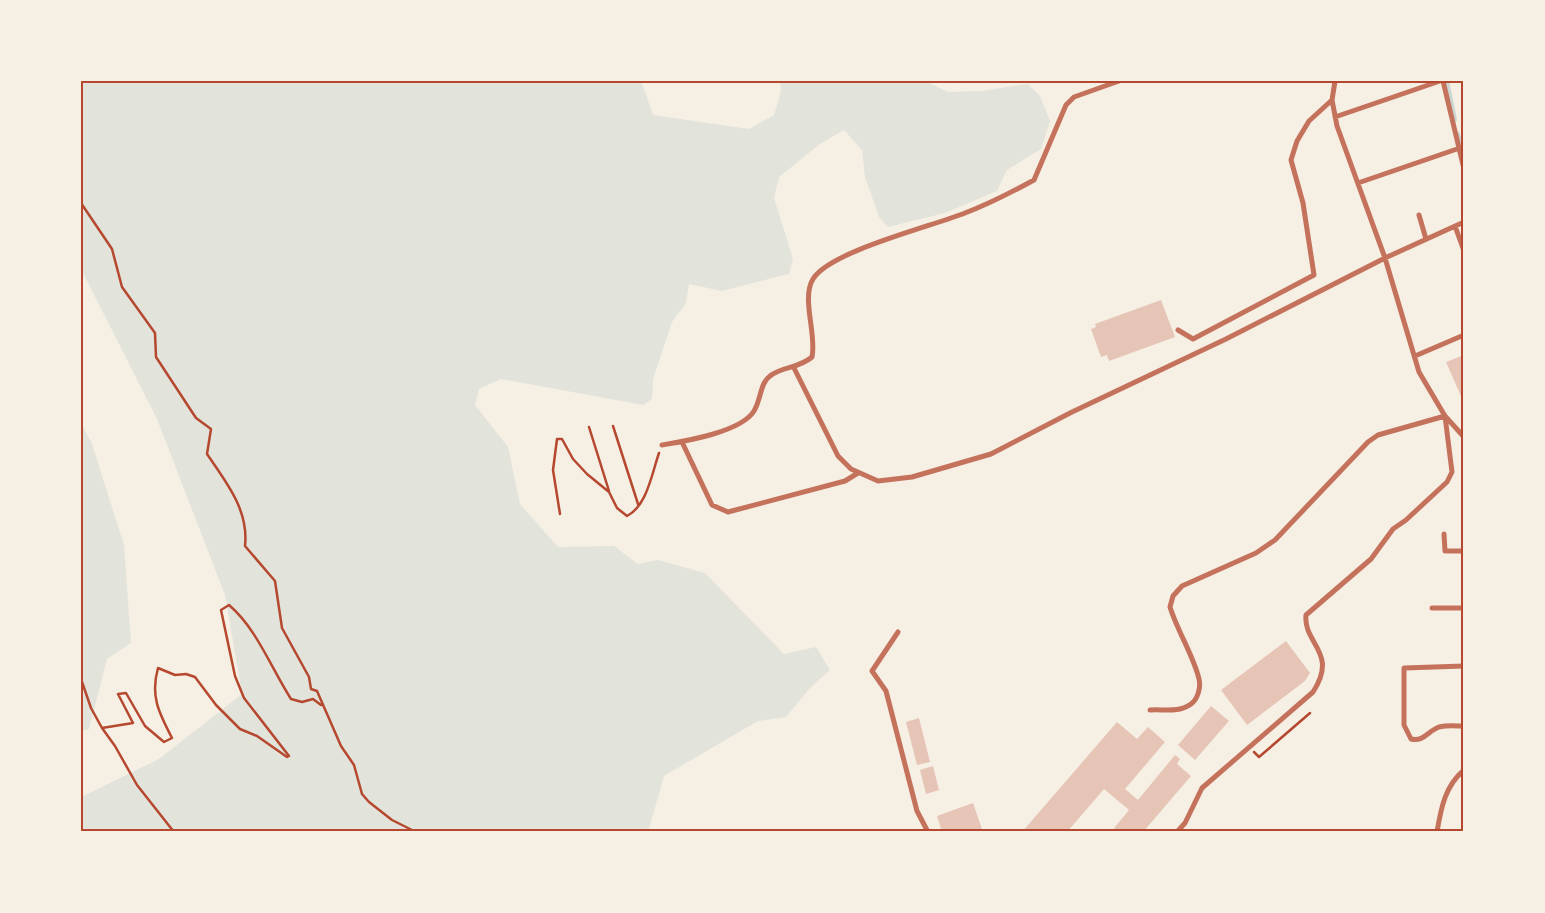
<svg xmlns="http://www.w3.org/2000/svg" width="1545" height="913" viewBox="0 0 1545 913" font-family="Manrope,sans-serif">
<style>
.green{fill:#e2e4dc}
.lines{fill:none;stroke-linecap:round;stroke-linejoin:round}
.stream{stroke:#c9d6d2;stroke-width:4}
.building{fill:#e6c5b7}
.path{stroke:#b5482f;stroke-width:2.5}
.minor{stroke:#c5725c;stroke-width:5}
.neatline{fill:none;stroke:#b5482f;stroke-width:2}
</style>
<rect width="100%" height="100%" fill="#f6efe4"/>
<path class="green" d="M 81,81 L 641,81 L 653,115 L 749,129 L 774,115 L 781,91 L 780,81 L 925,81 L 948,92 L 980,91 L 1028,84 L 1040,96 L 1050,121 L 1041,149 L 1007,170 L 997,191 L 945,213 L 888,227 L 879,217 L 865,177 L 862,150 L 844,130 L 820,144 L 779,177 L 774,198 L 793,259 L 789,274 L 722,291 L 689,284 L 686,303 L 672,322 L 653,379 L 652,399 L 643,405 L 501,379 L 479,389 L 475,405 L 508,447 L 520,504 L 558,547 L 614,546 L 638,564 L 658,560 L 705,573 L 784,654 L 816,647 L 830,670 L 810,688 L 786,717 L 758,721 L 664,776 L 648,832 L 81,832 L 81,797 L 159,759 L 242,694 L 225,595 L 157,419 L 81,269 Z
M 81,423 L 92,444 L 124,545 L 131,643 L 107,659 L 89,729 L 81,731 Z"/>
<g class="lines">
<path class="stream" d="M 1447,81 L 1455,120
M 1458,134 L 1461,144"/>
</g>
<path class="building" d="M 1161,300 L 1175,337 L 1109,361 L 1107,355 L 1101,357 L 1091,329 L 1096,327 L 1095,324 Z
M 1464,355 L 1464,403 L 1446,362 Z
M 1286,641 L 1310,673 L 1305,681 L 1247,725 L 1221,690 Z
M 1211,706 L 1229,721 L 1195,760 L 1178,745 Z
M 919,718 L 930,762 L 917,765 L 906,722 Z
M 1117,722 L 1137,739 L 1148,727 L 1165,742 L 1125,789 L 1138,800 L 1175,755 L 1180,759 L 1177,764 L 1191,776 L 1143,832 L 1111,832 L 1129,810 L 1104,789 L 1067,832 L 1022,832 Z
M 933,766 L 939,790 L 926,794 L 920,770 Z
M 973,803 L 983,832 L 942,832 L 937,816 Z"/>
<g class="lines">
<path class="path" d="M 81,203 L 112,249 L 122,287 L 155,333 L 156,357 L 196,418 L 211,429 L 207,454 C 226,482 249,510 245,546 L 275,581 L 282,628 L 309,677 L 311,689 L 317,691 L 341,746 L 354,765 L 362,794 L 369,802 L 392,820 L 416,832
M 613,426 L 638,504
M 589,427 L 609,491
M 560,514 L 553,470 L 557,439 L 562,439 L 573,459 L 587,474 L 609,492 L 617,508 L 627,516 C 647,506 652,473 659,453
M 81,679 L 91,708 L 102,728 L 115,746 L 137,785 L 174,832
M 102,728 L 133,723 L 118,694 L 126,693 L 145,726 L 164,742 L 172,738 C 159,713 150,696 158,668 L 175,675 L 186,674 L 195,677 L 216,705 L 240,729 L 257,736 L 287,757 L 289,756 L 244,698 L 235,676 L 221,610 L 229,605 C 257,629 271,668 291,699 L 302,702 L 313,699 L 321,705
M 1254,752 L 1259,757 L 1310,713"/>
<path class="minor" d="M 1335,81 L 1332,100 L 1337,126 L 1385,258 L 1419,372 L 1445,416 L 1464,437
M 1443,81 L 1464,169
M 1335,117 L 1440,81
M 1358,183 L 1457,149
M 1419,215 L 1426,239
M 1455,226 L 1464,251
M 1178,330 L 1193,339 L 1314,275 L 1303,203 L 1291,160 L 1297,141 L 1309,121 L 1332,100
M 1415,356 L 1464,335
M 794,368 L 838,456 L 851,469 L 878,481 L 912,477 L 991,454 L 1072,412 L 1226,339 L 1385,258 L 1464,222
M 682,442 L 712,505 L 728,512 L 845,481 L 858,473
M 662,445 C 686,441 741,432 754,411 C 761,400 760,383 770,376 C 782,366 798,369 812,357 C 817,335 801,298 813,279 C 830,251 933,226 965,213 C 989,204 1012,192 1034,180 L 1066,105 L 1074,97 L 1119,81
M 1444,534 L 1445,551 L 1464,551
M 1432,608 L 1464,608
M 898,632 L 872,671 L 886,691 L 917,811 L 928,832
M 1464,666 L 1404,668 L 1404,725 L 1411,739 C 1424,742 1428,731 1439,727 C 1447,725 1456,726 1464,726
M 1150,710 C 1164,709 1179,713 1191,704 C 1198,699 1201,687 1199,679 C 1194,657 1177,630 1170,607 L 1173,596 L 1182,586 L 1256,553 L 1275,540 L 1368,442 L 1378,435 L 1445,416 L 1452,472 L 1447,482 L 1406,520 L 1393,529 L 1371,559 L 1306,615 C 1303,644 1339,652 1313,692 L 1202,788 L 1185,823 L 1177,832
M 1437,832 C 1441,808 1445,786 1464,770"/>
</g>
<rect width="1545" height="913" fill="none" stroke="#f6efe4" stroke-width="165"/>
<rect x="82" y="82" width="1380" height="748" class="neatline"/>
</svg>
